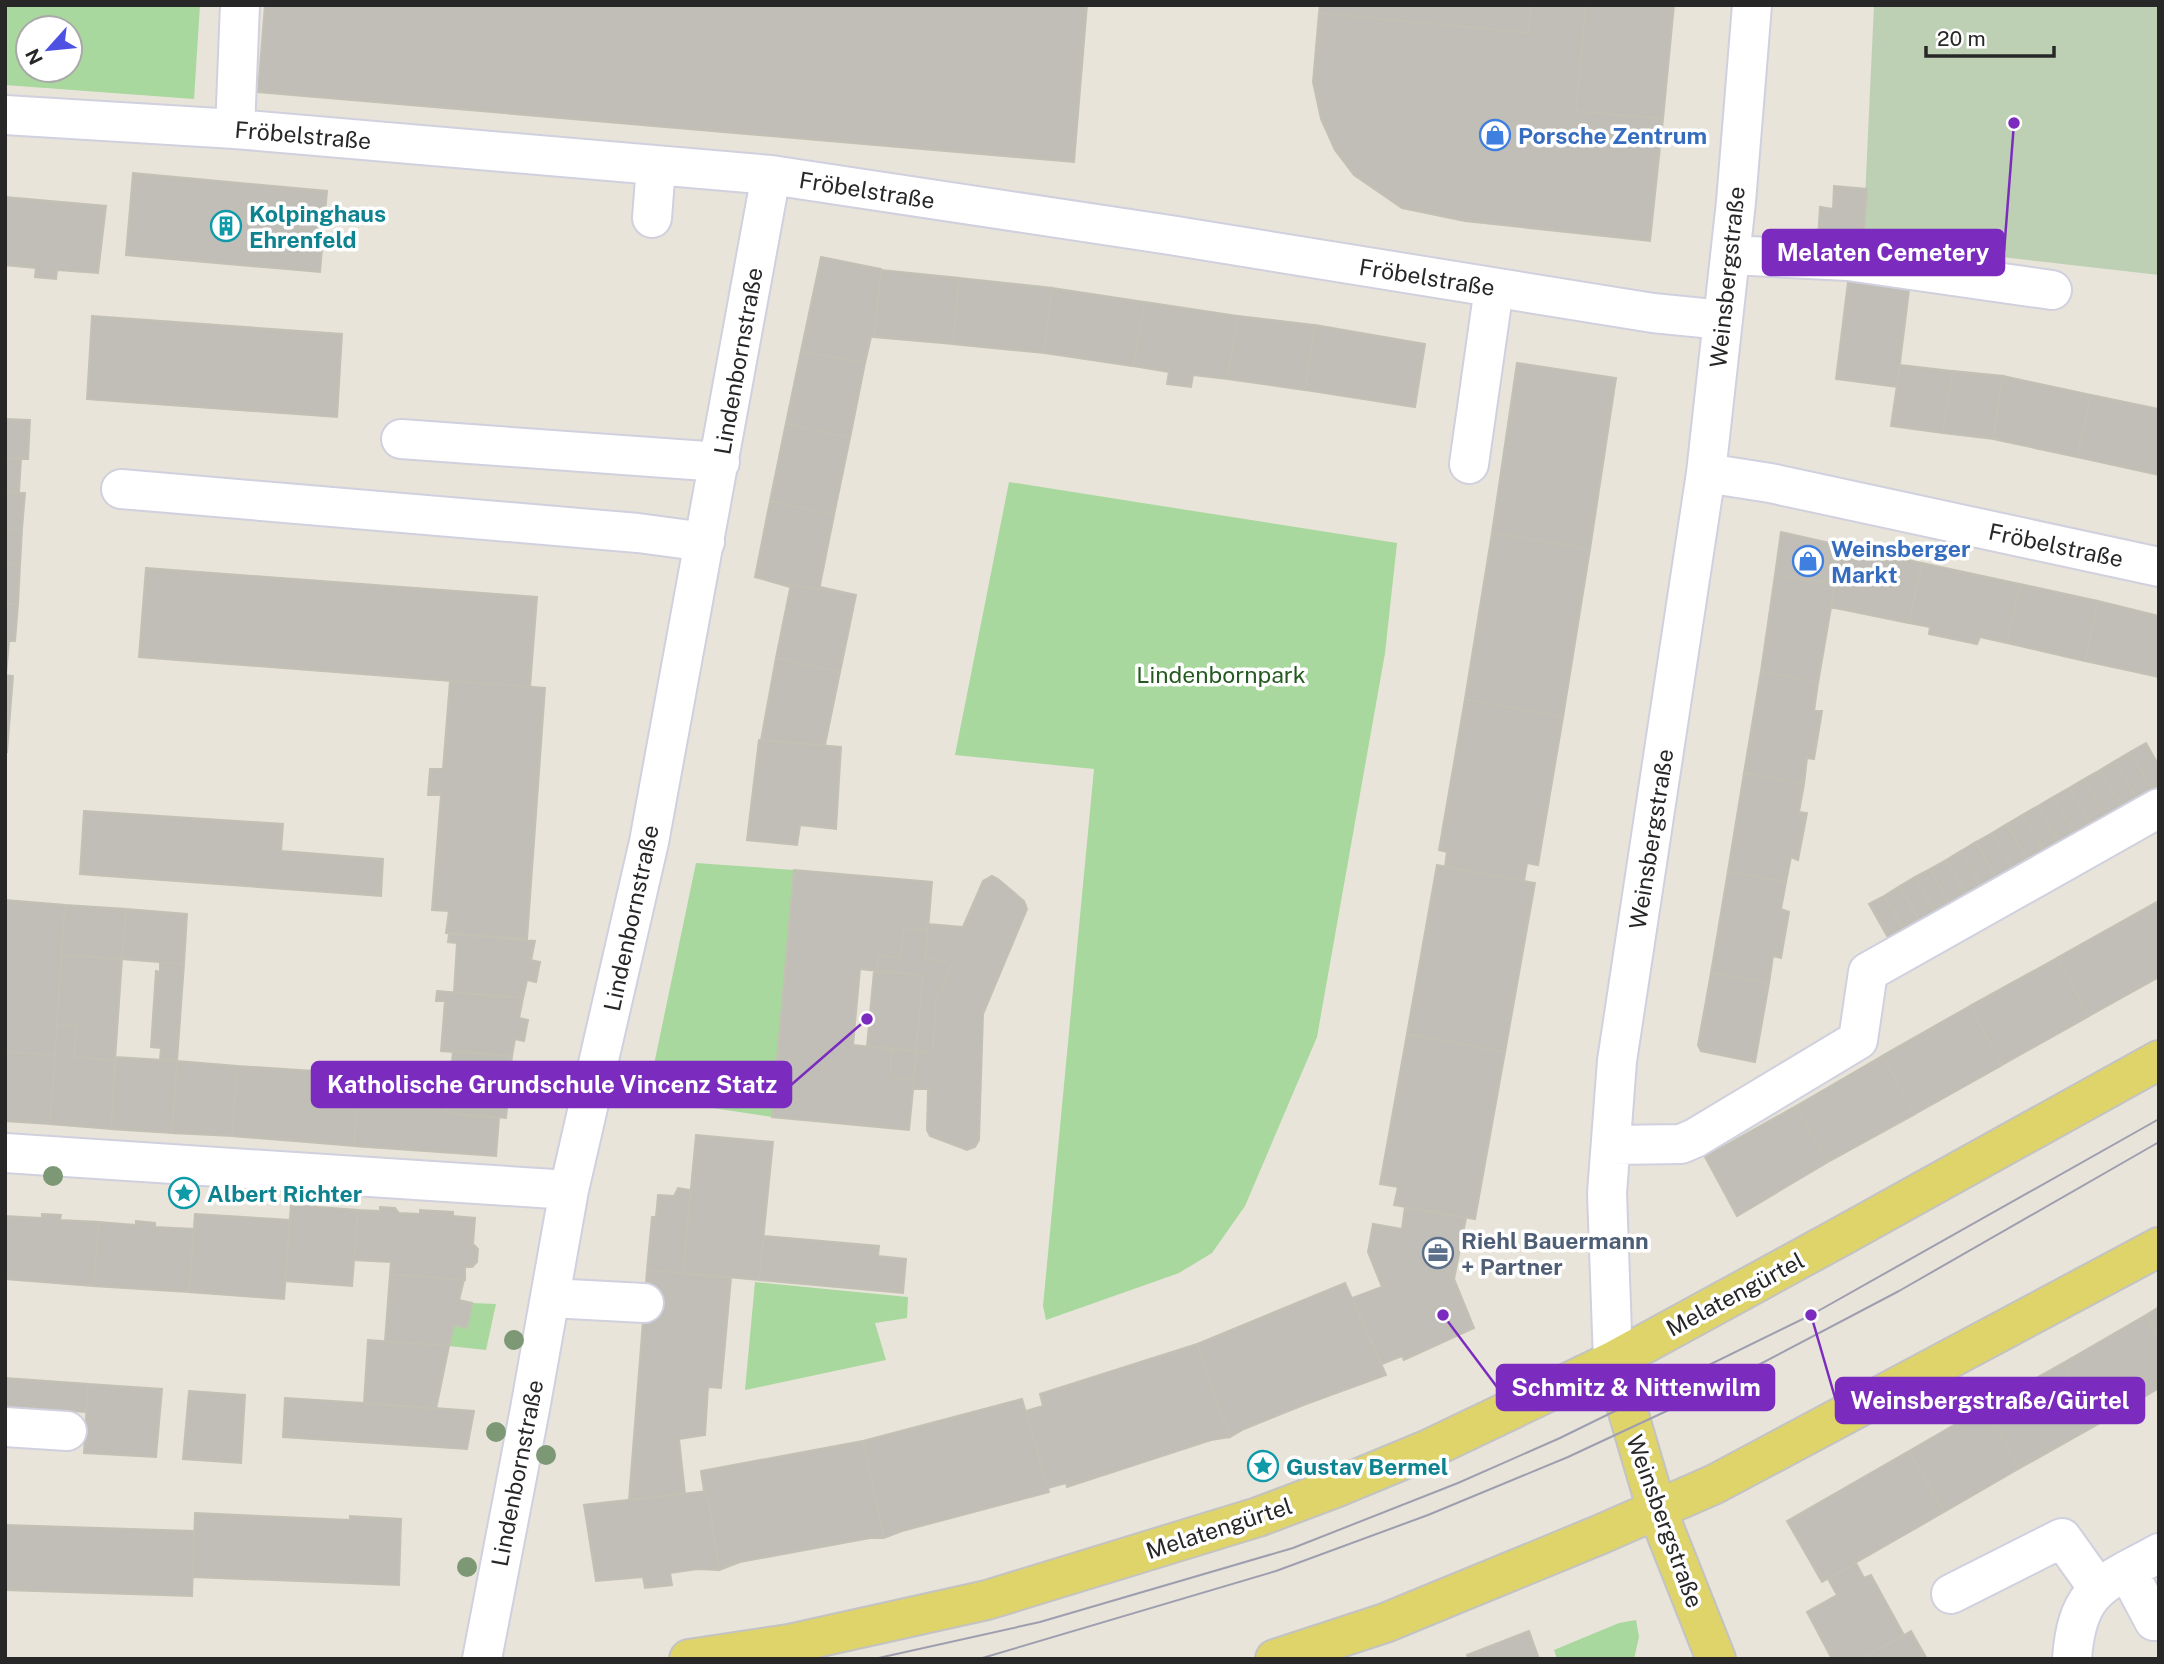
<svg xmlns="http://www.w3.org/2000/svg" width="2164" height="1664" viewBox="0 0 2164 1664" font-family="'Public Sans',sans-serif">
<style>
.green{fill:#a8d89d;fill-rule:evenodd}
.cemetery{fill:#bdd0b4}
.building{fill:#c0beb7;stroke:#c3c0b4;stroke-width:2}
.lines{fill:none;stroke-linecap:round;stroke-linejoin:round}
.minor-casing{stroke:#d0d0de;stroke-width:42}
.major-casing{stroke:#c3c3c3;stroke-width:42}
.minor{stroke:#fff;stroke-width:38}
.major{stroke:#ded469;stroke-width:38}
.tram{stroke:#9e9eaf;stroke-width:2}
.tree{fill:#7d9874}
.labels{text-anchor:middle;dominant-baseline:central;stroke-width:7;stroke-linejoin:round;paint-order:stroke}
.street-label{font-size:23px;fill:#272727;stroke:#fff}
.shop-label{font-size:23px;font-weight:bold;fill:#366cbe;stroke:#fff;text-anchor:start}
.culture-label{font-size:23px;font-weight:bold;fill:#0d838f;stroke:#fff;text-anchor:start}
.park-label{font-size:23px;fill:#255a21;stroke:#fff}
.service-label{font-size:23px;font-weight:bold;fill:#4e5e75;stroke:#fff;text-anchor:start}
.leader{fill:none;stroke:#7b2cbf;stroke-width:2.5}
.callout-dot{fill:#7b2cbf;stroke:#fff;stroke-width:2.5}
.callout{fill:#7b2cbf;stroke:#7b2cbf;stroke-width:2.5}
.callout-label{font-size:24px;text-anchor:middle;font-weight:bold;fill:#fff}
</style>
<rect width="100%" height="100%" fill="#e8e4da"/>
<path class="green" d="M 5,5 L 200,5 L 194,99 L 5,85 ZM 28,28 L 70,28 L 70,70 L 28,70 Z
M 1009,482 L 1397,543 L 1385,653 L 1317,1037 L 1245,1206 L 1212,1253 L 1179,1273 L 1046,1320 L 1043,1306 L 1094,769 L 955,755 Z
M 696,863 L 794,870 L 772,1117 L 647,1098 Z
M 755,1282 L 908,1297 L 907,1318 L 875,1323 L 886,1360 L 745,1390 Z
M 472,1303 L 496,1304 L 486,1350 L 449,1346 L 454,1325 L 467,1328 Z
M 1636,1620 L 1639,1637 L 1634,1659 L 1557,1659 L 1554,1650 L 1619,1623 Z"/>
<path class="cemetery" d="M 1874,5 L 2159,5 L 2159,275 L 1863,241 Z"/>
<path class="building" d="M 265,5 L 1087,5 L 1074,162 L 258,92 Z
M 1320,5 L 1531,5 L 1529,33 L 1319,13 Z
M 1531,5 L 1586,5 L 1576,111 L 1663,119 L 1650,241 L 1465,221 L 1402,208 L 1354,175 L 1335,150 L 1321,119 L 1313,82 L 1319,13 L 1529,33 Z
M 1586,5 L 1674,5 L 1663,119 L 1576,111 Z
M 133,173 L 327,191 L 320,272 L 126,255 Z
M 1834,186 L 1867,189 L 1863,241 L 1818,239 L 1820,207 L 1833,209 Z
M 5,197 L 106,206 L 98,273 L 57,270 L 56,279 L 35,277 L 36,268 L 5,265 Z
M 821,257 L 881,269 L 874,337 L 871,337 L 865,363 L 801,351 Z
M 881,270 L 959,278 L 953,344 L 874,337 Z
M 1849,274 L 1910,282 L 1897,387 L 1836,379 Z
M 959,278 L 1052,288 L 1044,353 L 953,344 Z
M 1052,288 L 1145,302 L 1133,366 L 1044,353 Z
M 1145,302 L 1238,316 L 1227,379 L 1193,375 L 1191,387 L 1167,384 L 1169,372 L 1133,366 Z
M 92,316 L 342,334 L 337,417 L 87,399 Z
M 1238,316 L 1315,325 L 1305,390 L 1227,379 Z
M 1315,325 L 1425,344 L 1415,407 L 1305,390 Z
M 801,351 L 865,363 L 850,438 L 786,423 Z
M 1517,363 L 1616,378 L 1590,549 L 1492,533 Z
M 1900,365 L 1953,371 L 1942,433 L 1891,426 Z
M 1953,371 L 2003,376 L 1993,439 L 1942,433 Z
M 2003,376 L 2091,395 L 2077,457 L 1993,439 Z
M 2091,395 L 2159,409 L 2159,475 L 2077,457 Z
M 5,419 L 30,420 L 28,459 L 5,458 Z
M 786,423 L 850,438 L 834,515 L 770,501 Z
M 5,458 L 21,459 L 19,492 L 5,491 Z
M 5,491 L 25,493 L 22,529 L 5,528 Z
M 770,501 L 834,515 L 819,590 L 791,584 L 790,587 L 755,577 Z
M 5,528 L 22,529 L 20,565 L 5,564 Z
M 1781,532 L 1843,546 L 1835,584 L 1775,575 Z
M 1492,533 L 1590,549 L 1563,717 L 1465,699 Z
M 1843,546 L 1922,563 L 1909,623 L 1830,607 Z
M 1922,563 L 2020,584 L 2007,643 L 1980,637 L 1977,644 L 1929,634 L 1930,627 L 1909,623 Z
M 5,564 L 20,565 L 18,604 L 5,604 Z
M 146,568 L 537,597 L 530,687 L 139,657 Z
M 1775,575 L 1835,584 L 1818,683 L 1761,671 Z
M 791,584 L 819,590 L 820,587 L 856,595 L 840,672 L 776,658 Z
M 2020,584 L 2098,601 L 2085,661 L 2007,643 Z
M 2098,601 L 2159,616 L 2159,677 L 2085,661 Z
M 5,604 L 18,604 L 15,641 L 5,641 Z
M 5,641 L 9,641 L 6,675 L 5,675 Z
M 776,658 L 840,672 L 825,745 L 761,740 Z
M 1761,671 L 1818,683 L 1814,711 L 1822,711 L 1814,759 L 1807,758 L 1804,784 L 1744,773 Z
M 5,675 L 13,676 L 10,714 L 5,714 Z
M 450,681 L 545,688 L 527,939 L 446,933 L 449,911 L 432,910 L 441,795 L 428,795 L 430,769 L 443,769 Z
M 1465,699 L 1563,717 L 1538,865 L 1527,863 L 1524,881 L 1445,867 L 1447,852 L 1439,850 Z
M 5,714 L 10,714 L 7,752 L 5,752 Z
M 759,740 L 841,747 L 836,829 L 800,825 L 797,845 L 747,840 Z
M 2146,743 L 2159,766 L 2159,784 L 2152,789 L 2130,752 Z
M 2130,752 L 2152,789 L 2136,797 L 2115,761 Z
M 2115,761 L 2136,797 L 2121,806 L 2100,770 Z
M 2100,770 L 2121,806 L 2106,816 L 2084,779 Z
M 1744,773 L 1804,784 L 1799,812 L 1807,813 L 1798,860 L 1791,857 L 1786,882 L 1728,871 Z
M 2084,779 L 2106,816 L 2090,824 L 2069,788 Z
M 2069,788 L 2090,824 L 2075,833 L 2053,797 Z
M 2053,797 L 2075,833 L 2059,842 L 2038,806 Z
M 2038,806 L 2059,842 L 2044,851 L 2022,815 Z
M 84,811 L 283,824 L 281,851 L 383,859 L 381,896 L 80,874 Z
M 2022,815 L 2044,851 L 2028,861 L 2007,824 Z
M 2007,824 L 2028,861 L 2013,869 L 1992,833 Z
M 1992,833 L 2013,869 L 1997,878 L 1976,842 Z
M 1976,842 L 1997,878 L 1982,887 L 1961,851 Z
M 1961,851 L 1982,887 L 1967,896 L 1946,860 Z
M 1946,860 L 1967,896 L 1951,905 L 1930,869 Z
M 1437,865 L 1535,883 L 1505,1052 L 1407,1034 Z
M 1930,869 L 1951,905 L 1936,914 L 1915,877 Z
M 794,870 L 932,882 L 928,930 L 903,928 L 901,958 L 878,956 L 877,971 L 860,969 L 853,1045 L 892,1049 L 890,1078 L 914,1080 L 909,1130 L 772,1117 Z
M 1728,871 L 1786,882 L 1781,909 L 1789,912 L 1781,958 L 1773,956 L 1769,983 L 1711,973 Z
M 992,876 L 998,879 L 1024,901 L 1027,909 L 983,1014 L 979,1140 L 975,1147 L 967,1150 L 930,1136 L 927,1130 L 928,1089 L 913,1089 L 916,1052 L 930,1053 L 933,1051 L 936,1000 L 951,966 L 948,962 L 925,959 L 928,924 L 963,927 L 983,881 Z
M 1915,877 L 1936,914 L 1921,923 L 1900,886 Z
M 1900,886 L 1921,923 L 1905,932 L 1884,896 Z
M 1884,896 L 1905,932 L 1890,941 L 1869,904 Z
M 5,900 L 65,905 L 55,1055 L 5,1052 Z
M 2157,902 L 2159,906 L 2159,977 L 2089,1016 L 2057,958 Z
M 65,905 L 126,909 L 122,959 L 61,955 Z
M 126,909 L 187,914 L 184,964 L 122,959 Z
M 903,928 L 928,930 L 925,959 L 948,962 L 951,966 L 936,1000 L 933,1051 L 930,1053 L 916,1052 L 914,1080 L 890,1078 L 892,1049 L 916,1051 L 923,975 L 877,971 L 878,956 L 901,958 Z
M 449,934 L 535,941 L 531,960 L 540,962 L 536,982 L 527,980 L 523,998 L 454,992 L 457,943 L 448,942 Z
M 61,955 L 122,959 L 115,1060 L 74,1057 L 76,1026 L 57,1025 Z
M 2057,958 L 2089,1016 L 2002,1065 L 1970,1006 Z
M 160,962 L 184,964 L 177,1061 L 160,1060 L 161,1048 L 151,1047 L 156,971 L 160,972 Z
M 874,971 L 923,975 L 916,1051 L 867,1046 Z
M 1711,973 L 1769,983 L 1755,1062 L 1701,1051 L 1698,1045 Z
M 437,991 L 523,998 L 519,1018 L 528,1020 L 524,1041 L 515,1039 L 512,1056 L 441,1051 L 445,1001 L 436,1001 Z
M 1970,1006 L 2002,1065 L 1915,1114 L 1882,1056 Z
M 57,1025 L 76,1026 L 74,1057 L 115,1060 L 111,1129 L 50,1124 Z
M 1407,1034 L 1505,1052 L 1475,1219 L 1394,1205 L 1398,1187 L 1380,1184 Z
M 453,1051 L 512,1056 L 506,1118 L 447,1113 Z
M 5,1052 L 55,1055 L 50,1124 L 5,1121 Z
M 1882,1056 L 1915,1114 L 1828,1162 L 1796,1106 Z
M 116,1057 L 177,1061 L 172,1133 L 111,1129 Z
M 177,1061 L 237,1066 L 232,1136 L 172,1133 Z
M 237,1066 L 359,1074 L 354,1146 L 232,1136 Z
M 359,1074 L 407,1078 L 407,1083 L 432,1085 L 432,1090 L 449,1092 L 447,1113 L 499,1118 L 496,1156 L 354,1146 Z
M 1796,1106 L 1828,1162 L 1737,1216 L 1705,1157 Z
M 696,1135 L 773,1142 L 759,1280 L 683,1273 Z
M 678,1188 L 690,1190 L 683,1273 L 647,1270 L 652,1217 L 656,1217 L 658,1195 L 674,1196 Z
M 291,1205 L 358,1210 L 352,1286 L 285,1281 Z
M 380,1207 L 395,1208 L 399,1213 L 420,1214 L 420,1210 L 453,1212 L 453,1216 L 475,1218 L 473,1244 L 478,1249 L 477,1262 L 472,1267 L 465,1267 L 465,1280 L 390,1274 L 391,1262 L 354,1260 L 358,1210 L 380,1211 Z
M 1405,1207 L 1466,1218 L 1454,1279 L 1474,1328 L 1404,1360 L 1402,1356 L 1382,1364 L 1352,1298 L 1382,1287 L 1368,1252 L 1373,1224 L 1402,1229 Z
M 42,1214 L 61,1215 L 60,1220 L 99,1222 L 93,1286 L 5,1279 L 5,1216 L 42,1218 Z
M 195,1214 L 290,1220 L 284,1299 L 189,1292 Z
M 136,1221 L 155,1223 L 155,1227 L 194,1229 L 189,1292 L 93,1286 L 99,1222 L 136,1225 Z
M 764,1236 L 879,1246 L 878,1256 L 906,1259 L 903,1293 L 759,1280 Z
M 647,1270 L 731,1278 L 721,1388 L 708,1387 L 705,1435 L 679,1439 L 685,1494 L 629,1500 Z
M 390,1274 L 464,1280 L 459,1300 L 472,1303 L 467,1328 L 454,1325 L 449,1346 L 385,1341 Z
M 1345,1283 L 1386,1375 L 1306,1404 L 1244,1429 L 1230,1437 L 1197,1344 Z
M 2159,1307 L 2159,1337 L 2146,1315 Z
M 2146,1315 L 2159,1337 L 2159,1388 L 2098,1424 L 2063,1363 Z
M 368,1340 L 449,1346 L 436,1409 L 364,1403 Z
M 1197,1344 L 1230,1437 L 1211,1440 L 1067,1487 L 1066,1483 L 1048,1488 L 1026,1411 L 1043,1406 L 1040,1394 Z
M 2063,1363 L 2098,1424 L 2020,1468 L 1985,1407 Z
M 5,1378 L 88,1384 L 86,1412 L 8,1407 L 7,1413 L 5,1413 Z
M 88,1384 L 162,1389 L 156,1457 L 84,1453 Z
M 189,1391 L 245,1395 L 241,1463 L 183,1459 Z
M 285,1398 L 364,1403 L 474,1411 L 467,1449 L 283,1437 Z
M 1022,1399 L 1049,1492 L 902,1531 L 884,1538 L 863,1441 Z
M 1985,1407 L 2020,1468 L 1944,1512 L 1909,1451 Z
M 863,1441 L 884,1538 L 870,1538 L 740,1562 L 719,1570 L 707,1491 L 704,1491 L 701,1471 Z
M 1909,1451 L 1944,1512 L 1822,1582 L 1787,1521 Z
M 707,1491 L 719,1570 L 697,1569 L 670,1573 L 672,1585 L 645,1588 L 643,1577 L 596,1581 L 584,1505 Z
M 195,1513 L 350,1520 L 350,1516 L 401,1519 L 399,1585 L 193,1577 Z
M 5,1525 L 194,1531 L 192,1596 L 5,1590 Z
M 1856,1563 L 1864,1578 L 1871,1575 L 1904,1635 L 1861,1659 L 1832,1659 L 1807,1612 L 1837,1595 L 1828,1579 Z
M 1529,1631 L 1539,1659 L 1469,1659 L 1467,1655 Z
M 1911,1631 L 1927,1659 L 1861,1659 L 1904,1635 Z"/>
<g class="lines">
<g class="minor-casing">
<path id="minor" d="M 5,115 L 235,129 L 771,175 L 1170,235 L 1653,313 L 1723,320
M 235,129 L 240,5
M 652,218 L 656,166
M 1730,255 L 1848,261 L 2052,290
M 401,439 L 720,462
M 1469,464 L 1494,288
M 1706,473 L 1770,483 L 2159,567
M 121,489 L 638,533 L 705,542
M 1611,1145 L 1681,1144 L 1695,1138 L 1858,1040 L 1868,972 L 2159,808
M 5,1153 L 569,1190
M 550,1298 L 644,1303
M 1613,1361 L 1607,1193 L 1617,1061 L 1706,473 L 1736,202 L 1752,5
M 5,1427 L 67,1431
M 2127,1570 L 2154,1621 L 2159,1618
M 1951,1594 L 2062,1538 L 2097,1587
M 482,1659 L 530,1409 L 569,1190 L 649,842 L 771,175
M 2072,1659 C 2077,1588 2103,1584 2159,1553"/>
</g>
<g class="major-casing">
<path id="major" d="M 1613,1361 L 1657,1510 L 1716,1659
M 689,1659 L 789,1644 L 987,1600 L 1258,1517 L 1335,1488 L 1429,1449 L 1613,1361 L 1840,1237 L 2159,1060
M 1275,1659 L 1385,1623 L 1599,1535 L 1715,1484 L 2159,1247"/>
</g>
<use href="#minor" class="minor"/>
<use href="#major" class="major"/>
<path class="tram" d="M 874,1659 L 1040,1622 L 1293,1548 L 1458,1483 L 1560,1438 L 1811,1315 L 2159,1119
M 979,1659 L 1276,1571 L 1428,1515 L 1568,1457 L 1701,1395 L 1899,1291 L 2159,1142"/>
</g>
<g class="tree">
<circle cx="53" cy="1176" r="10"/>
<circle cx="514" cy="1340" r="10"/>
<circle cx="496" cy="1432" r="10"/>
<circle cx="546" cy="1455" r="10"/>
<circle cx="467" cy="1567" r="10"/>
</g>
<defs>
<g id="shop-ring" transform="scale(1.575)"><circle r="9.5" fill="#fff" stroke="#3f7fe0" stroke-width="1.5"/><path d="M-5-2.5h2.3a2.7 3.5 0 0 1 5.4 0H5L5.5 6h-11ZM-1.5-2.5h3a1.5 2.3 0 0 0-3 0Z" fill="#3f7fe0"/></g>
<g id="building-ring" transform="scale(1.575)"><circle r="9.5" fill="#fff" stroke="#0f9aa8" stroke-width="1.5"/><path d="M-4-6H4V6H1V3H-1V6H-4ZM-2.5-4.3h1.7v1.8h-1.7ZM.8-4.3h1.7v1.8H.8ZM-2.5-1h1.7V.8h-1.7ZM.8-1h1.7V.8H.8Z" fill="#0f9aa8"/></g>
<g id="sight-ring" transform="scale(1.575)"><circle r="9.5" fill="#fff" stroke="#0f9aa8" stroke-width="1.5"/><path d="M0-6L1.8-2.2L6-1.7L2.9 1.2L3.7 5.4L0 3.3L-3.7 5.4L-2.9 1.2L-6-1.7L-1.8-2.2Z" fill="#0f9aa8"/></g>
<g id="office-ring" transform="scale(1.575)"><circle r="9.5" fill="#fff" stroke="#5c6f8a" stroke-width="1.5"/><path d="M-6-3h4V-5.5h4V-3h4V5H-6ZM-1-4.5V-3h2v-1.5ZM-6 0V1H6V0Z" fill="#5c6f8a"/></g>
</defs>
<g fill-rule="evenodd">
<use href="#shop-ring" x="1495" y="135"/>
<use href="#building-ring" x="226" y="226"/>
<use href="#shop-ring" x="1808" y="561"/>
<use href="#sight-ring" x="184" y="1193"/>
<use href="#office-ring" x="1438" y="1253"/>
<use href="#sight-ring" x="1263" y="1466"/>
</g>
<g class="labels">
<g class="street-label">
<text transform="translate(303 135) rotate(5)">Fröbelstraße</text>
<text transform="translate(867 190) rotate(9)">Fröbelstraße</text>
<text transform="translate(1427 277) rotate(9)">Fröbelstraße</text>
<text transform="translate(1727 277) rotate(-84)">Weinsbergstraße</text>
<text transform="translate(738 361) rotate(-80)">Lindenbornstraße</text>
<text transform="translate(2056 545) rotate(12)">Fröbelstraße</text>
<text transform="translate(1651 839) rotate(-81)">Weinsbergstraße</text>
<text transform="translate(631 918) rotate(-78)">Lindenbornstraße</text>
<text transform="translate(1735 1294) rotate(-28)">Melatengürtel</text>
<text transform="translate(517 1473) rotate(-79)">Lindenbornstraße</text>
<text transform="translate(1665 1521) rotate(70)">Weinsbergstraße</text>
<text transform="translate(1219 1528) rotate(-18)">Melatengürtel</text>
</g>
<g class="shop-label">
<text x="1518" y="135">Porsche Zentrum</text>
<text x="1831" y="548">Weinsberger<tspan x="1831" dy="26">Markt</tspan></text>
</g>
<g class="culture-label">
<text x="249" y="213">Kolpinghaus<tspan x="249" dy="26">Ehrenfeld</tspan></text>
<text x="207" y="1193">Albert Richter</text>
<text x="1286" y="1466">Gustav Bermel</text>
</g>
<g class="park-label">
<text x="1221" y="674">Lindenbornpark</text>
</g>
<g class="service-label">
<text x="1461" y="1240">Riehl Bauermann<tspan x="1461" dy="26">+ Partner</tspan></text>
</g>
</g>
<path class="leader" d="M2014 123L2004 252M867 1019L791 1085M1443 1315L1497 1387M1811 1315L1836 1401"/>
<g class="callout-dot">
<circle cx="2014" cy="123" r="7"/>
<circle cx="867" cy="1019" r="7"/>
<circle cx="1443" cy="1315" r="7"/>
<circle cx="1811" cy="1315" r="7"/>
</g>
<g class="callout">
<rect x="1763" y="230" width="241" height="45" rx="7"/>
<rect x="312" y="1062" width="479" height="45" rx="7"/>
<rect x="1497" y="1365" width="277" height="45" rx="7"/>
<rect x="1836" y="1378" width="308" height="45" rx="7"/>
</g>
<g class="callout-label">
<text x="1883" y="261">Melaten Cemetery</text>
<text x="552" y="1093">Katholische Grundschule Vincenz Statz</text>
<text x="1636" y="1396">Schmitz &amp; Nittenwilm</text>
<text x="1990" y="1409">Weinsbergstraße/Gürtel</text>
</g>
<rect width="2164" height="1664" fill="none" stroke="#272727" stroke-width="14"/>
<g transform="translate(49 49) rotate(243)"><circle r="33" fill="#ffffff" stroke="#a9a9a9" stroke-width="2"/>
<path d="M0-5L12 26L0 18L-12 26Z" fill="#4d52e2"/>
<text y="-10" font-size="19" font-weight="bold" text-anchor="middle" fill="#272727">N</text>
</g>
<path d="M1926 46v10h128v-10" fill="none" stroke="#272727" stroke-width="3.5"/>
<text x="1937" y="46" font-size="21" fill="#272727" stroke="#ffffff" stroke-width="5" paint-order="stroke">20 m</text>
</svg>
